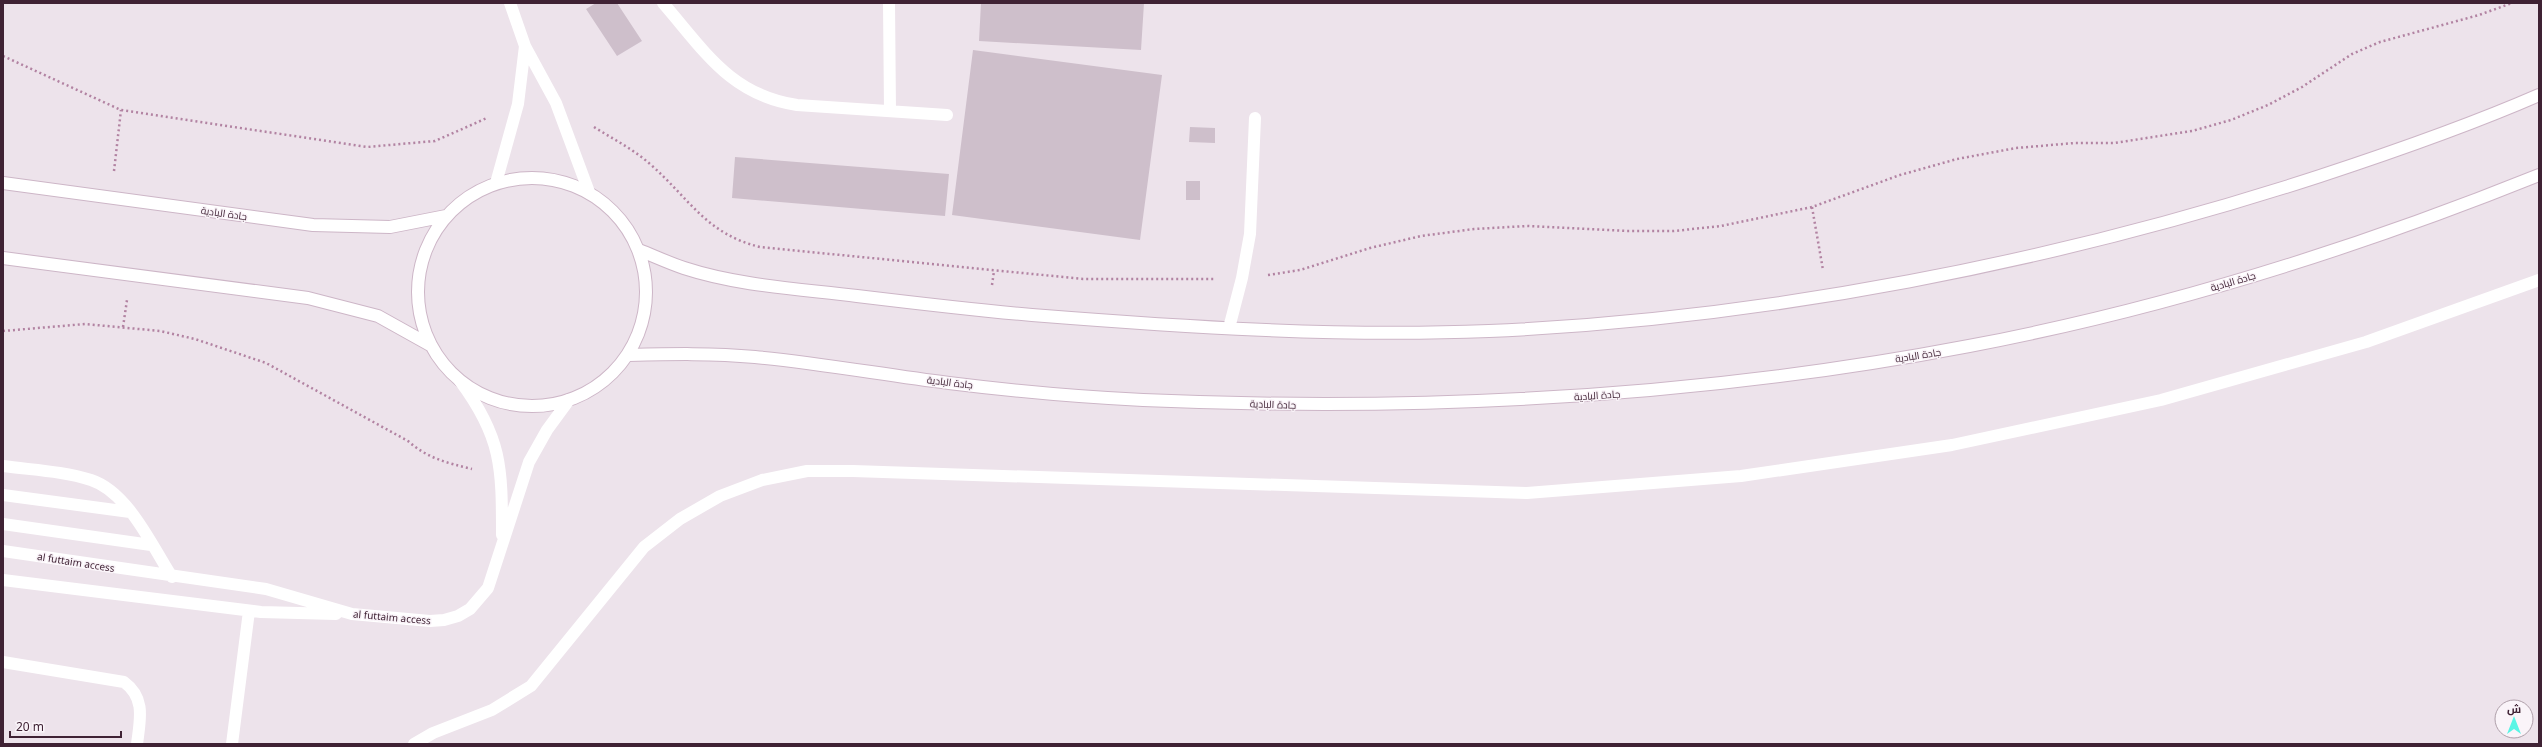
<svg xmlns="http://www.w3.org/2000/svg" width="2542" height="747" viewBox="0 0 2542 747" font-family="'Noto Sans',Cairo,sans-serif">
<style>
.building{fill:#cebfcb}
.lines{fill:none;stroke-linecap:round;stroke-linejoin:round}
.secondary-casing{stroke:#cdb6c7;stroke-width:14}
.path{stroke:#b283a2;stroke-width:2.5;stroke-dasharray:2 3;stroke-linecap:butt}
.lane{stroke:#fff;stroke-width:12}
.secondary{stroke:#fff;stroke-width:12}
.labels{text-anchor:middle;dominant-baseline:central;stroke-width:3;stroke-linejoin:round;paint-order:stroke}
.street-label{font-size:10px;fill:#3f2234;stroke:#faf4f9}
</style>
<rect width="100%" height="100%" fill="#ede3eb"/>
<path class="building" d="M 596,3 L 617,3 L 642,41 L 617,56 L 586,9 Z
M 981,3 L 1144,3 L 1141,50 L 979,41 Z
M 973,50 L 1162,75 L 1140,240 L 952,215 Z
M 1190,127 L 1215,128 L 1215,143 L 1189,142 Z
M 735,157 L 949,174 L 945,216 L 732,198 Z
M 1186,181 L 1200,181 L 1200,200 L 1186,200 Z"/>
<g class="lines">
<g class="secondary-casing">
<path id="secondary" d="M418 292a114 114 0 1 1 228 0a114 114 0 1 1-228 0Z
M 3,183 L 313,225 L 390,227 L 446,216
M 639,250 C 654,256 669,263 684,268 C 739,286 801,289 857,296 C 915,303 973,310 1032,315 C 1184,327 1336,337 1489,331 C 1766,319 2056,262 2320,176 C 2393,152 2468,126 2539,95
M 3,258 L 308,298 L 378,316 L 430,345
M 628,355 C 671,354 713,353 755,357 C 820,363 884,375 949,383 C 1013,391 1079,397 1143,400 C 1420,412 1697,398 1969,346 C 2164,309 2355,249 2539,175"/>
</g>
<path class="path" d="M 3,56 L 121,110 L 367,147 L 435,141 L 487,118
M 594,127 C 613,139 633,149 650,164 C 689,198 706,234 760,247 L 1083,279 L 1215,279
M 114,171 L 121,110
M 1812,207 L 1823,270
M 1268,275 L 1300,270 L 1370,248 L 1421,236 L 1474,229 L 1527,226 L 1627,231 L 1674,231 L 1721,226 L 1812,207 L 1900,175 L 1957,159 L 2016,148 L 2075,143 L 2114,143 L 2192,131 L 2231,120 L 2268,105 L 2302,87 L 2352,54 L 2380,42 L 2479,15 L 2512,3
M 992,285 L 994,271
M 123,327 L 127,300
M 3,331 L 85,324 L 160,331 L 195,339 L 266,363 L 408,441 C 427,458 447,463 472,469"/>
<path class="lane" d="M 510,3 L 525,46 L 556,103 L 589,192
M 663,3 C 704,50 730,95 797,105 L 947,115
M 889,3 L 890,111
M 496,183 L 518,104 L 525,46
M 1229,328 L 1242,278 L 1250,234 L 1255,118
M 460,381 C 502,437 502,468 502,535
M 3,466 C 32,470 63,471 91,480 C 128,492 152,546 172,577
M 3,495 L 130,512
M 3,524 L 151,545
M 3,551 L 266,589 L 352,614 L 430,621 L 444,620 L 458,616 L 470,609 L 488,588 L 529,462 L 547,430 L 569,400
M 3,580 L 261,612 L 336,614
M 3,662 L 124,682 C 146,698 140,720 137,744
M 232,744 L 249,611
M 414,744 L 433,733 L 492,710 L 531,686 L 644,547 L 680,519 L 720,496 L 762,480 L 807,471 L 853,471 L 1527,493 L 1741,476 L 1952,445 L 2161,400 L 2366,342 L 2539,280"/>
<use href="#secondary" class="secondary"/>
</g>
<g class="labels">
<g class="street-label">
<text transform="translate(224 213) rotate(8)">جادة البادية</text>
<text transform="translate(2233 281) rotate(-16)">جادة البادية</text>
<text transform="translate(1918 355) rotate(-9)">جادة البادية</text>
<text transform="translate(950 382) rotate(7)">جادة البادية</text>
<text transform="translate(1597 395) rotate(-4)">جادة البادية</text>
<text transform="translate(1273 404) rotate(2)">جادة البادية</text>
<text transform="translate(76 562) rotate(9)">al futtaim access</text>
<text transform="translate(392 617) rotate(5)">al futtaim access</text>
</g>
</g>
<rect width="2542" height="747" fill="none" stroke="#3f2234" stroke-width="8"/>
<g transform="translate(2514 719)"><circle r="19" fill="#faf4f9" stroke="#afa0aa"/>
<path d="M0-3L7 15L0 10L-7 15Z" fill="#59f5e5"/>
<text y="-6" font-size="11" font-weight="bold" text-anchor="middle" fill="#3f2234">ش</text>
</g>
<path d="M10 731v6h111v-6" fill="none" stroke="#3f2234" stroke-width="2"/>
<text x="16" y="731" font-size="12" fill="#3f2234" stroke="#faf4f9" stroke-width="3" paint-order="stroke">20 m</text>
</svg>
